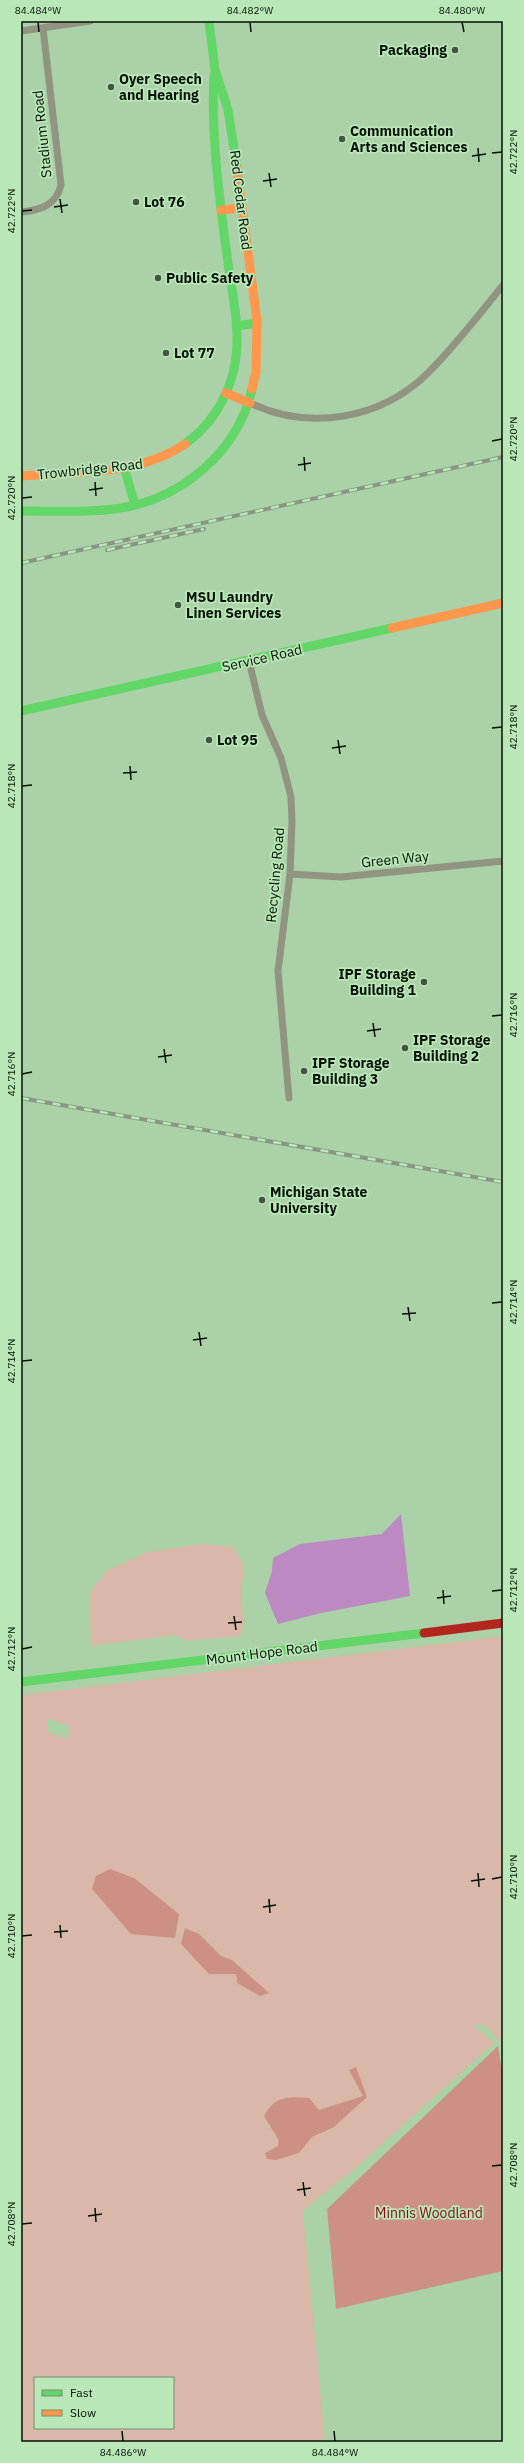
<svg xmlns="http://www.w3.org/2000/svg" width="524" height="2463" viewBox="0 0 524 2463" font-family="'IBM Plex Sans',sans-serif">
<rect width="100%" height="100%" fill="#b7d0b6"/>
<path fill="#aad1a8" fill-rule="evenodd" d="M21 21H503V2442H21ZM35 2378H173V2428H35Z"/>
<path fill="#d9b8a9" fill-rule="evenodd" d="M202 1544 233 1547 244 1565 241 1594 244 1625 240 1636 186 1641 175 1635 91 1646 89 1594 106 1571 147 1552Z
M503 1636V2046L485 2025 472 2024 494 2043 350 2173 303 2210 325 2442H21V1695ZM47 1718 69 1726 68 1739 48 1732ZM35 2378H173V2428H35Z"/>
<path fill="#cc9184" d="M110 1869 134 1878 179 1914 175 1938 131 1934 92 1889 96 1876Z
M185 1928 199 1934 221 1956 232 1960 269 1993 260 1996 237 1983V1977L235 1974H209L181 1944Z
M498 2046 503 2077V2271L336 2309 327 2209Z
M356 2067 367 2097 334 2127 312 2137 299 2153 276 2160 267 2159 265 2153 278 2146V2139L264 2116C274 2096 289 2096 309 2098L319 2110 363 2096 349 2070Z"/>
<path fill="#bd89c3" d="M401 1514 410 1596 321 1613 278 1624 265 1593 272 1571 273 1558 300 1544 382 1534Z"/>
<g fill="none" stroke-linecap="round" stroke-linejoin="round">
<path stroke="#909480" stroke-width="7" d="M21 31 90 21
M21 212C40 210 56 206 61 185L43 28
M250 403C309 431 380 420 428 373 455 346 479 315 503 285
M249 661 262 715 281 758 291 797 292 821 290 874 278 971 289 1098
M290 874 341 877 503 861"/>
<path stroke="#63d668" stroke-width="9" d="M209 21 215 70 228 110 237 168
M236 326 257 323
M185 444C209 427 226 401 233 373 243 335 232 294 227 256 219 195 211 136 214 75
M124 467 135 505
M21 511C54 511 88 513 121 508 183 498 238 451 252 389
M21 711 392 628
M21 1682 424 1633"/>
<path stroke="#ff974d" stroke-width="9" d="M237 168 257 321 256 372 252 389
M221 210 242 208
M226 393 250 403
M21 476C77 472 137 476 185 444
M392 628 503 603"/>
<path stroke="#b3261e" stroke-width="9" d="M424 1633 503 1623"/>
<defs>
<path id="rail" d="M107 550 204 529
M21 563 503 457
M21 1098 503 1182"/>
</defs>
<use href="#rail" stroke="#899683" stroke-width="4"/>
<use href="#rail" stroke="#bae7b8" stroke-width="2.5" stroke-dasharray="8" stroke-linecap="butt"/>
</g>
<path fill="none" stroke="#031103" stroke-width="1.5" d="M38 22 39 32M250 22 251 32M462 22 464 32M478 148 479 162M492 153 502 152M472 156 486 154M269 173 271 187M263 181 277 179M60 199 62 213M54 207 68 205M22 211 32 210M492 441 502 439M304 457 305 471M298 465 311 463M95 482 96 496M89 490 103 488M22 498 32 497M492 728 502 727M338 740 340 754M332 748 346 746M130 766 131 780M123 773 137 772M22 786 32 785M492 1016 502 1015M373 1023 375 1037M367 1031 381 1029M164 1049 166 1063M158 1057 172 1055M22 1074 32 1072M492 1303 502 1302M408 1307 410 1321M402 1314 416 1313M199 1332 201 1346M193 1340 207 1338M22 1361 32 1360M443 1590 444 1604M492 1591 502 1590M437 1598 451 1596M234 1616 236 1630M228 1623 242 1622M22 1649 32 1647M478 1873 479 1887M492 1879 502 1877M471 1881 485 1879M269 1899 270 1913M263 1907 276 1905M60 1925 61 1938M54 1932 68 1931M22 1936 32 1935M492 2166 502 2165M303 2182 305 2196M297 2190 311 2188M95 2208 96 2222M88 2216 102 2214M22 2224 32 2223M122 2431 123 2441M334 2431 335 2441"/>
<g fill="#425442" stroke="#bae7b8" stroke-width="1.5">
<circle cx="455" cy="50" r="4"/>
<circle cx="111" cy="87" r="4"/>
<circle cx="342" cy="139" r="4"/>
<circle cx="136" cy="202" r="4"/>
<circle cx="158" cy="278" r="4"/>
<circle cx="166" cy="353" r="4"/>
<circle cx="178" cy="605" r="4"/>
<circle cx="209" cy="740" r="4"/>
<circle cx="424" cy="982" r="4"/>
<circle cx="405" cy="1048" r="4"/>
<circle cx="304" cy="1071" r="4"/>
<circle cx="262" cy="1200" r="4"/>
</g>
<g text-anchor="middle" stroke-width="3.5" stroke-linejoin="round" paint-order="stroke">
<g font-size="14" font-weight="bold" fill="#031103" stroke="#bae7b8" text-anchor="start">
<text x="447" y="55" text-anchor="end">Packaging</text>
<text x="119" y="84">Oyer Speech<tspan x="119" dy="16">and Hearing</tspan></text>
<text x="350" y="136">Communication<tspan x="350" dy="16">Arts and Sciences</tspan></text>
<text x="144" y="207">Lot 76</text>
<text x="166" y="283">Public Safety</text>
<text x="174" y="358">Lot 77</text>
<text x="186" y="602">MSU Laundry<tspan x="186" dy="16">Linen Services</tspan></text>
<text x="217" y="745">Lot 95</text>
<text x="416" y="979" text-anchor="end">IPF Storage<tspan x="416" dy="16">Building 1</tspan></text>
<text x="413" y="1045">IPF Storage<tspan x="413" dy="16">Building 2</tspan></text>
<text x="312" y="1068">IPF Storage<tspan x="312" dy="16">Building 3</tspan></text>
<text x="270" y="1197">Michigan State<tspan x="270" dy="16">University</tspan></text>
</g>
<g font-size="14" fill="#031103" stroke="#bae7b8">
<text transform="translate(42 134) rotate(-96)" y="5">Stadium Road</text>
<text transform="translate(241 200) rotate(83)" y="5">Red Cedar Road</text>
<text transform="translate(90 469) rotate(-6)" y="5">Trowbridge Road</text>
<text transform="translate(262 658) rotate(-13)" y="5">Service Road</text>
<text transform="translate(395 859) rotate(-6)" y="5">Green Way</text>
<text transform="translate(275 875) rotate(-85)" y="5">Recycling Road</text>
<text transform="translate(262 1653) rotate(-7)" y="5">Mount Hope Road</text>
</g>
<g font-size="14" fill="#850919" stroke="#bae7b8">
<text x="429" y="2218">Minnis Woodland</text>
</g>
</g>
<rect width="524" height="2463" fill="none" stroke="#bae7b8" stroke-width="44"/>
<rect x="34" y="2377" width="140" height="52" fill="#bae7b8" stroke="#719170"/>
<rect x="42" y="2390" width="20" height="6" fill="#63d668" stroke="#719170"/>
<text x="70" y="2397" font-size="12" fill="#031103">Fast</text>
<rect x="42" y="2410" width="20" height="6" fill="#ff974d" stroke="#719170"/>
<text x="70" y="2417" font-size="12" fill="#031103">Slow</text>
<rect x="22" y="22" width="480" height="2419" fill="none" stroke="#031103" stroke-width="1.5"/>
<g font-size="10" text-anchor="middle" fill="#031103">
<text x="38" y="14">84.484°W</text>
<text x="250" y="14">84.482°W</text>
<text x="462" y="14">84.480°W</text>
<text transform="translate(513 152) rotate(-90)" y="4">42.722°N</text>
<text transform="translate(11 211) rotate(-90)" y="4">42.722°N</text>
<text transform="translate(513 439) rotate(-90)" y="4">42.720°N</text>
<text transform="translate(11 498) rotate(-90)" y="4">42.720°N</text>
<text transform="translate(513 727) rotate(-90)" y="4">42.718°N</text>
<text transform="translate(11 786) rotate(-90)" y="4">42.718°N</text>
<text transform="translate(513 1015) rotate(-90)" y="4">42.716°N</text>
<text transform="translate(11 1074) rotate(-90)" y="4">42.716°N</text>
<text transform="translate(513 1302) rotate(-90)" y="4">42.714°N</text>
<text transform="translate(11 1361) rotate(-90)" y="4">42.714°N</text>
<text transform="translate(513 1590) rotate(-90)" y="4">42.712°N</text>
<text transform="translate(11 1649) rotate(-90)" y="4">42.712°N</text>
<text transform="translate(513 1877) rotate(-90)" y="4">42.710°N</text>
<text transform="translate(11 1936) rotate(-90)" y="4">42.710°N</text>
<text transform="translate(513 2165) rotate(-90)" y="4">42.708°N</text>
<text transform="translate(11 2224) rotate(-90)" y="4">42.708°N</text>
<text x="123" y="2456">84.486°W</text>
<text x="335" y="2456">84.484°W</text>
</g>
</svg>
